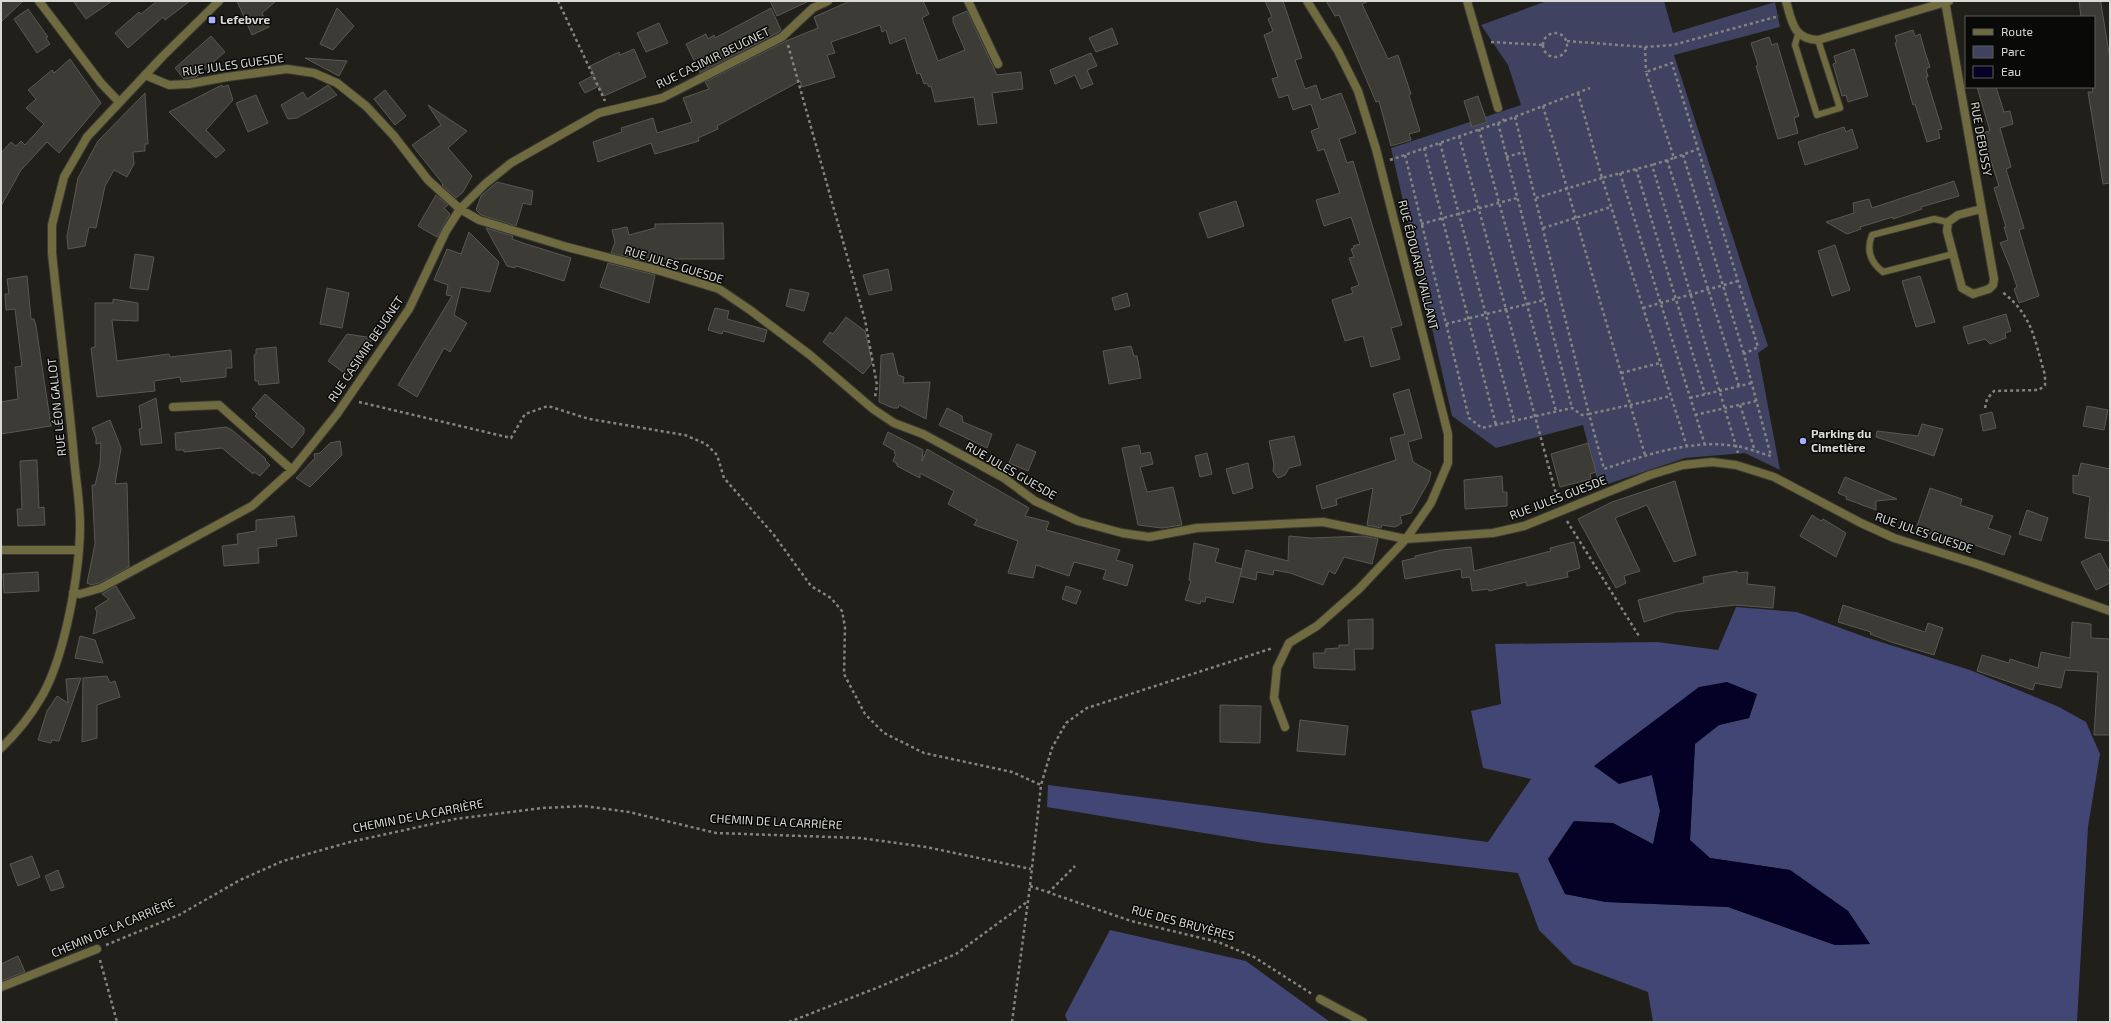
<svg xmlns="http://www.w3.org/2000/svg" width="2111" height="1023" viewBox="0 0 2111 1023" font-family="'Exo 2',sans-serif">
<rect width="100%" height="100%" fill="#201f1a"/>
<path fill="#3f4260" d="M1547 1H1664L1673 33 1775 2 1780 27 1674 55 1768 346 1758 353 1780 470 1745 453 1685 458 1599 487 1583 425 1496 448 1452 416 1391 148 1521 105 1508 65 1481 25Z"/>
<path fill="#414674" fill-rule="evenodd" d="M1736 607 1797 612 1865 637 1970 670 2059 707 2086 722 2100 754 2088 827 2077 1022H1653L1648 992 1573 964 1539 930 1518 873 1264 843 1047 807 1048 785 1488 842 1531 779 1483 768 1471 711 1501 704 1495 644 1657 642 1718 650ZM1757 694 1749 718 1719 725 1695 743 1690 840 1710 858 1790 870 1848 911 1870 944 1835 945 1728 907 1606 902 1565 894 1613 823 1653 845 1660 811 1652 775Z
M1110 930 1246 961 1330 1022H1068L1065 1015Z"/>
<path fill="#050025" d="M1727 682 1757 694 1749 718 1719 725 1695 744 1690 840 1710 858 1790 870 1848 911 1870 944 1835 945 1728 907 1606 902 1565 894 1548 859 1574 821 1613 823 1653 844 1660 811 1652 775 1619 784 1594 766 1699 687Z"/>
<path fill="#3c3b35" stroke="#595953" d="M1 1H23L1 22Z
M73 1H112L86 19Z
M157 1H190L165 20 163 17 128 48 115 33 139 12 141 14Z
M237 1H276L262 13 269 27 252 35Z
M770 1H809L777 16Z
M850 1H923L929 14 922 18 938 61 965 50 953 22V17L967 11 997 75 1021 72 1023 89 992 93 997 123 978 125 974 97 935 102 931 86 929 87 927 83 924 84 920 73 917 74 905 38 890 44 886 30 882 32 880 25 831 42 835 53 827 55 835 77 802 87 800 81 717 126 718 129 698 138 699 141 655 154 651 143 598 162 593 142 622 132 621 128 653 118 657 133 692 122 683 98 709 89 705 82 786 41 818 28 814 17Z
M1265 1H1283L1302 58 1295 60 1305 89 1316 85 1321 100 1341 93 1351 118 1356 133 1339 139 1347 163 1353 161 1402 325 1391 328 1400 359 1371 367 1363 336 1345 341 1332 300 1353 293 1351 288 1359 285 1349 258 1354 257 1351 249 1354 248 1353 246 1360 244 1351 217 1324 226 1316 200 1340 193 1324 149 1318 151 1311 131 1319 128 1311 104 1293 110 1288 95 1279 98 1272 79 1278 77 1264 35 1273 31 1268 19 1272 17Z
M1326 1H1369L1362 4 1388 59 1398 55 1411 94 1409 95 1420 131 1409 134 1411 140 1391 146 1379 101 1376 102 1339 15 1335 16Z
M2079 1H2101V4L2110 59V183L2103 184 2088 92H2093L2092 87H2094V17H2081Z
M337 8 354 26 333 50 320 44Z
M771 8 781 30 779 32 700 73 686 44 706 34 708 39 714 35 715 38Z
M28 9 48 37 46 38 50 44 37 53 14 19Z
M659 23 668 43 646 52 637 33Z
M1112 28 1118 44 1096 52 1089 38Z
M1913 30 1915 36 1920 34 1925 52 1930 67 1926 69 1928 77H1926L1942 129 1938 130 1940 138 1927 142 1915 104 1913 105 1895 43 1897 42 1895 36Z
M211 36 225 52 196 77 184 79 175 68Z
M1769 37 1772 45 1777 43 1799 116 1794 118 1798 133 1778 139 1756 66 1758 65 1751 43Z
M634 49 646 77 604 96 599 86 585 93 579 83 594 75 590 66 619 52 620 55Z
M1854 49 1868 96 1848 102 1846 95 1842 96 1833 64 1836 63 1834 56Z
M1091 53 1097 66 1087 70 1093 84 1081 89 1075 75 1055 84 1050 70Z
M305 58 347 61 339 76Z
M70 59 101 103 59 153 47 142 21 170 1 206V153L11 142 16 146 21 141 25 145 44 124 26 108 36 99 28 90 52 70 54 73Z
M222 85 223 87 228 85 233 100 206 130 225 150 216 158 169 112Z
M328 85 337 95 297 118 288 119 281 105 303 92 307 99Z
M1977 87H1996L2004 112 2010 111 2013 124 2000 128 2011 167 2006 169 2024 228 2019 230 2039 296 2019 303 2014 289 2017 287 2012 272 2000 243 2008 240 2004 227H2006L1994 188 1999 186 1982 133 1990 131Z
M385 90 406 116 395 125 374 99Z
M145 93 148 144H145V151L133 152 134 164 127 177 114 170 105 186 96 228 89 227 85 246 68 249 67 236 78 178 98 141Z
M256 95 268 123 248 132 236 103Z
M1478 96 1487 122 1472 127 1464 101Z
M428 105 467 131 448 148 472 176 463 192 456 198 442 185 443 184 412 145 441 125Z
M1844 127 1846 132 1852 129 1858 148 1805 165 1798 142Z
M1954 181 1959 196 1921 207 1922 209 1893 219V217L1860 227 1861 229 1847 234 1826 222 1854 213 1853 203 1869 199 1872 208Z
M497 182 533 191 531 205 523 203 516 226 481 215 476 210 481 196Z
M436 195 448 205 444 208 450 214 437 237 418 226Z
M1236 201 1244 226 1208 238 1199 213Z
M723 223 724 259H658L657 264 611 253 615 242 612 230 627 227 629 235 655 228V224Z
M486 228 513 236 512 239 523 243 571 258 564 281 516 266 515 268 507 266Z
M469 232 499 262 490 292 461 287 454 315 467 323 450 352 444 348 417 397 398 385 452 296 446 295 448 285 434 280 447 249 461 254Z
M1835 245 1850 290 1832 296 1818 251Z
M135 254 154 257 148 290 130 288Z
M608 263 655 275 649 303 600 287Z
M888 269 892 290 869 295 863 275Z
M27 276 31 319H34L36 326 51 426 1 434V402L18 399 15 367 22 366 15 309 6 310 5 294H9L7 279Z
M1920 276 1935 322 1916 327 1902 281Z
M327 288 349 293 342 328 320 324Z
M790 289 809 293 804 311 786 306Z
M1127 293 1130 306 1115 310 1112 298Z
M113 299 138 303V321L112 320 117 361 169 354 170 357 231 350 232 368H226V377L181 382 180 377 154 381 155 391 97 397 91 348 95 347V303H113Z
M715 308 729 311 727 319 767 330 764 342 723 331 722 334 708 330Z
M2006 314 2011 331 2005 333 2006 338 1990 344 1985 339 1968 344 1963 327Z
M846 317 865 331 872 363 863 374 823 342 830 332 833 334Z
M347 334 373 338 347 375 328 361Z
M1131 346 1134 356H1137L1141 378 1109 384 1103 351Z
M276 347 279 383 259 385 258 381H255L254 355 256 354V349Z
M893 353 898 375 904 377 903 383 930 382 926 419 899 405 898 408H893L879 402 881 355Z
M1409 389 1422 438 1408 442 1413 462 1431 472 1429 481 1411 513 1400 516 1402 523 1395 527 1382 525 1381 528 1367 525 1373 488 1336 499 1337 505 1322 509 1316 486 1396 460 1390 438 1405 434 1393 394Z
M265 394 304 428V433L292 448 255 416 257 414 252 409Z
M156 398 162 443 141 445 139 429 142 428 139 406Z
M2087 406 2108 410 2104 430 2083 426Z
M947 408 962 416 963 422 992 434 987 448 939 425Z
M1992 412 1996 428 1983 431 1980 415Z
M110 420 121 448 115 484 127 483 129 567 99 583 91 585 87 583 95 544 92 485H95L100 464 101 443 96 444V438L92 428Z
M1922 424 1943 429 1934 456 1876 437 1877 431 1918 436Z
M226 427 232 430 266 459 265 460 270 465 260 476 254 472 253 474 222 448 184 452V450H176L175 433Z
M888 432 923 450 922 461 927 449 1029 508 1025 516 1049 522 1046 530 1120 550 1116 560 1133 565 1127 586 1103 579 1106 570 1074 562 1069 576 1036 565 1033 578 1008 573 1018 541 974 525 977 520 948 504 954 491 920 473V478L897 466V464L893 461 896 454 894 453 895 451 883 444Z
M1294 436 1301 465 1289 468 1285 475 1278 478 1273 471 1274 465 1269 441Z
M340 441 342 455 310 487 296 478 315 458 314 454 320 453 330 443Z
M1588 443 1596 472 1590 474 1591 479 1560 487 1551 454Z
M1017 444 1036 452 1028 471 1009 463Z
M1139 445 1141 454 1150 452 1153 464 1140 467 1147 492 1173 487 1182 525 1162 528 1138 525 1122 448Z
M1207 453 1212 474 1200 477 1195 456Z
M37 460 39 508 44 507 45 525 18 526 17 509H22L20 461Z
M1248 463 1253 488 1233 494 1226 469Z
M2081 463 2110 469 2109 541 2085 538 2090 497 2073 493V475L2078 476Z
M1502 476 1503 492H1507V506L1465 509 1464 480Z
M1845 477 1897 499 1876 501V510L1846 499 1847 497 1838 493Z
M1675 481 1696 555 1674 562 1647 505 1615 518 1640 571 1624 576 1626 583 1616 588 1578 519 1612 502Z
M1930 488 1962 499 1960 505 1993 516 1988 528 2011 536 2004 555 1963 541 1961 548 1938 540 1939 537 1916 529Z
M2027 510 2048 518 2041 541 2019 534Z
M1812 515 1821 521 1823 519 1846 533 1836 557 1800 536Z
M294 516 297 536 276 539 277 546 258 548 259 563 224 566 222 546 238 544 237 534 256 531V520Z
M1289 536 1311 538 1364 536 1378 539 1372 564 1344 557 1335 574 1329 571 1323 585 1290 573 1274 570 1273 575 1257 572 1256 580 1240 576 1246 550 1288 561Z
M1574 542 1580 568 1567 572 1568 577 1527 586 1526 582 1489 591 1488 589 1472 591 1470 577 1462 578 1461 569 1405 579 1402 561 1415 558V556L1442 550 1471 547 1474 571 1551 551 1550 548Z
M1194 543 1219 549 1215 562 1242 569 1233 603 1206 597 1205 602 1201 601 1200 604 1185 600 1191 581 1189 580Z
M2100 553 2110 573V583L2096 590 2081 562Z
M1737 571V573L1748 572 1747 584 1775 587 1773 608 1735 605 1676 612 1644 622 1638 600 1704 583 1703 577Z
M38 572 39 591 4 593 3 574Z
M116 586 135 618 93 634 97 612 95 608 109 599 102 594Z
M1066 586 1081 591 1076 604 1062 599Z
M1843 605 1925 632 1928 623 1943 628 1934 655 1891 642 1870 634 1871 632 1838 622Z
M1373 619V649H1354L1355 670 1314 668 1313 653H1325V649L1339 648V645H1349L1348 620Z
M2072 622 2091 624V638L2110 639V735H2094L2098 672 2065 670 2061 688 2035 683 2033 690 1977 671 1982 655 2009 663 2010 659 2038 668 2041 652 2070 658Z
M80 636 95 640 103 663 75 658Z
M107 676 110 683 115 681 120 697 97 705V738L82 742 83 678Z
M81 678 59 741 52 740 51 743 38 740 47 711 57 696 68 703 66 679Z
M1220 705 1261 706 1260 743 1220 742Z
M1300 720 1348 726 1345 755 1297 751Z
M32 856 40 877 18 886 10 864Z
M58 870 64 887 51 891 45 876Z
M18 956 25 972 1 981V964Z"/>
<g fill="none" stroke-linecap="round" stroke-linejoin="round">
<defs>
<path id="service" d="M1798 34 1795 45 1817 115 1840 108 1818 40
M1948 222 1934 219 1872 235C1866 250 1870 262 1883 272L1953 254"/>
<path id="minor" d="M39 1 101 83 119 102
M968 1 998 64
M1467 1 1498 108
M1786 1C1792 22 1793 39 1818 40L1949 1
M1945 1 1994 279 1993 285 1989 289 1973 294 1962 288 1947 231 1948 222 1958 215 1981 209
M145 75 169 85 189 84 227 77 287 69 314 73 337 83 366 106 394 136 428 180 460 209 479 220 567 247 657 270 719 289 750 310 810 355 873 409 894 423 923 434 1004 478 1035 501 1078 521 1122 533 1149 537 1197 528 1323 522 1406 539 1493 533 1524 526 1650 475 1683 465 1712 462 1736 465 1774 477 1861 523 1894 538 1980 565 2110 611
M173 407 219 405 292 470
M1 550H79
M73 593 80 594 101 588 252 506 292 470 337 414 409 309 446 231 460 209 485 184 511 163 599 113 662 98 782 37 813 8 828 1
M1285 727 1274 698 1277 668 1289 643 1317 626 1359 589 1406 539 1431 503 1448 463V434L1376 149 1358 91 1338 51 1307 1
M1 987 97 949
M1320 999 1363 1022"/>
<path id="tertiary" d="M1 748C18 732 31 715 42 696 65 656 80 571 80 525 80 503 76 480 74 458 68 390 59 322 52 253V225L64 177 87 137 163 56 219 1"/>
</defs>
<use href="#service" stroke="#3a3934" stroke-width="8"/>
<use href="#minor" stroke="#3a3934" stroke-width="10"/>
<use href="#tertiary" stroke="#3a3934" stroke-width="10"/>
<path stroke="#848480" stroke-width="2.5" stroke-dasharray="3 3" stroke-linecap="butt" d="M558 1 605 101
M1543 45a12 12 0 1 1 24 0a12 12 0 1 1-24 0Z
M1567 41 1645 47 1673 45 1779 16
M1491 42 1543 45
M788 45 865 320 877 385 875 397
M1645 47 1646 72
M1578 93 1602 178 1652 165 1738 453
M1543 106 1645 455
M1515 117 1589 414 1671 396
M1504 121 1590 88
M1498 123 1572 408
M1479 129 1556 411
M1459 136 1558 501
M1440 143 1514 420
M1424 148 1496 425
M1405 155 1469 418 1482 428 1572 408 1582 415 1589 414 1604 469C1646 455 1691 439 1736 446 1748 448 1760 453 1771 456L1744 354 1758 347 1672 63 1646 72 1674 158 1652 165
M1683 155 1744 354
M1506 157 1524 152
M1674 158 1698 149
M1390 160 1504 121 1502 117
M1667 160 1739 386
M1636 169 1705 394
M1620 173 1705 445
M1536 198 1602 178 1687 447
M1421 224 1517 198
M1543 228 1611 207
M1643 308 1738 281
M1446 324 1544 300
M1621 373 1660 363
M1690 398 1752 383
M359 402 511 438 525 414 548 406 589 419 685 435 706 444 717 455 724 478 774 535 811 586 831 598 842 611 845 627 844 674 865 714 884 733 924 753 1012 772 1041 785
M1740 405 1755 451
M1985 408 1987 399 1994 391 2039 390 2045 385V375C2034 339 2033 315 2001 291
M1695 415 1756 401
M1567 521 1639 636
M1030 886 1131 921 1218 942 1254 957 1312 994
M1048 893 1075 866
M106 945 179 915 240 880 283 861 350 842 455 819 542 808 584 806 629 812 716 833 860 838 926 847 1031 869
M100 960 117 1022
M789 1022 879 987 956 954 1027 902
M1012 1022 1030 886 1041 785 1052 748 1066 723 1087 708 1273 648"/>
<use href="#service" stroke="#6f6a3f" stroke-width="6"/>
<use href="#minor" stroke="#6f6a3f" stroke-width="8"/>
<use href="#tertiary" stroke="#6f6a3f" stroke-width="8"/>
</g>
<g fill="#a7b0fc" stroke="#090907" stroke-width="1.5">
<rect x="208" y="16" width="8" height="8" rx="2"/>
<circle cx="1803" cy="441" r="4"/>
</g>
<g text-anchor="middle" stroke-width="3" stroke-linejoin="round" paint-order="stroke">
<g font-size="12" font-weight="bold" fill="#d9d9d6" stroke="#090907" text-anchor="start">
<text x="220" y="24">Lefebvre</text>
<text x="1811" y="438">Parking du<tspan x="1811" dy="14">Cimetière</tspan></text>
</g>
<g font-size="12" fill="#d9d9d6" stroke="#090907">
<text transform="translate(713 58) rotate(-26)" y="4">RUE CASIMIR BEUGNET</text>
<text transform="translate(233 65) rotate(-8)" y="4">RUE JULES GUESDE</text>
<text transform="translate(1981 139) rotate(80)" y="4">RUE DEBUSSY</text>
<text transform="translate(674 265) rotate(17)" y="4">RUE JULES GUESDE</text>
<text transform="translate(1418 265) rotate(76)" y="4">RUE ÉDOUARD VAILLANT</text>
<text transform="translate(366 349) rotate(-56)" y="4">RUE CASIMIR BEUGNET</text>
<text transform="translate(57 407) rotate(-96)" y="4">RUE LÉON GALLOT</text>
<text transform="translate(1011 471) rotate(30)" y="4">RUE JULES GUESDE</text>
<text transform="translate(1558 498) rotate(-21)" y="4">RUE JULES GUESDE</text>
<text transform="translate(1924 533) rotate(19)" y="4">RUE JULES GUESDE</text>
<text transform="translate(418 816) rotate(-11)" y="4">CHEMIN DE LA CARRIÈRE</text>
<text transform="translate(776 822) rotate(3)" y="4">CHEMIN DE LA CARRIÈRE</text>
<text transform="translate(1183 923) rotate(15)" y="4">RUE DES BRUYÈRES</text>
<text transform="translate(113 928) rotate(-23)" y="4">CHEMIN DE LA CARRIÈRE</text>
</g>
</g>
<rect width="2111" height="1023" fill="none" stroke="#d9d9d6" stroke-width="4"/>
<rect x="1965" y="16" width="130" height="72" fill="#090907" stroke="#5c5c5a"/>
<rect x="1973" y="29" width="20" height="6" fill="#6f6a3f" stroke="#5c5c5a"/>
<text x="2001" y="36" font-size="12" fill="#d9d9d6">Route</text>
<rect x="1973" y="46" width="20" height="12" fill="#3f4260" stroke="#5c5c5a"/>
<text x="2001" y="56" font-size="12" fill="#d9d9d6">Parc</text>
<rect x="1973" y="66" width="20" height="12" fill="#050025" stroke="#5c5c5a"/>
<text x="2001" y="76" font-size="12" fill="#d9d9d6">Eau</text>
</svg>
